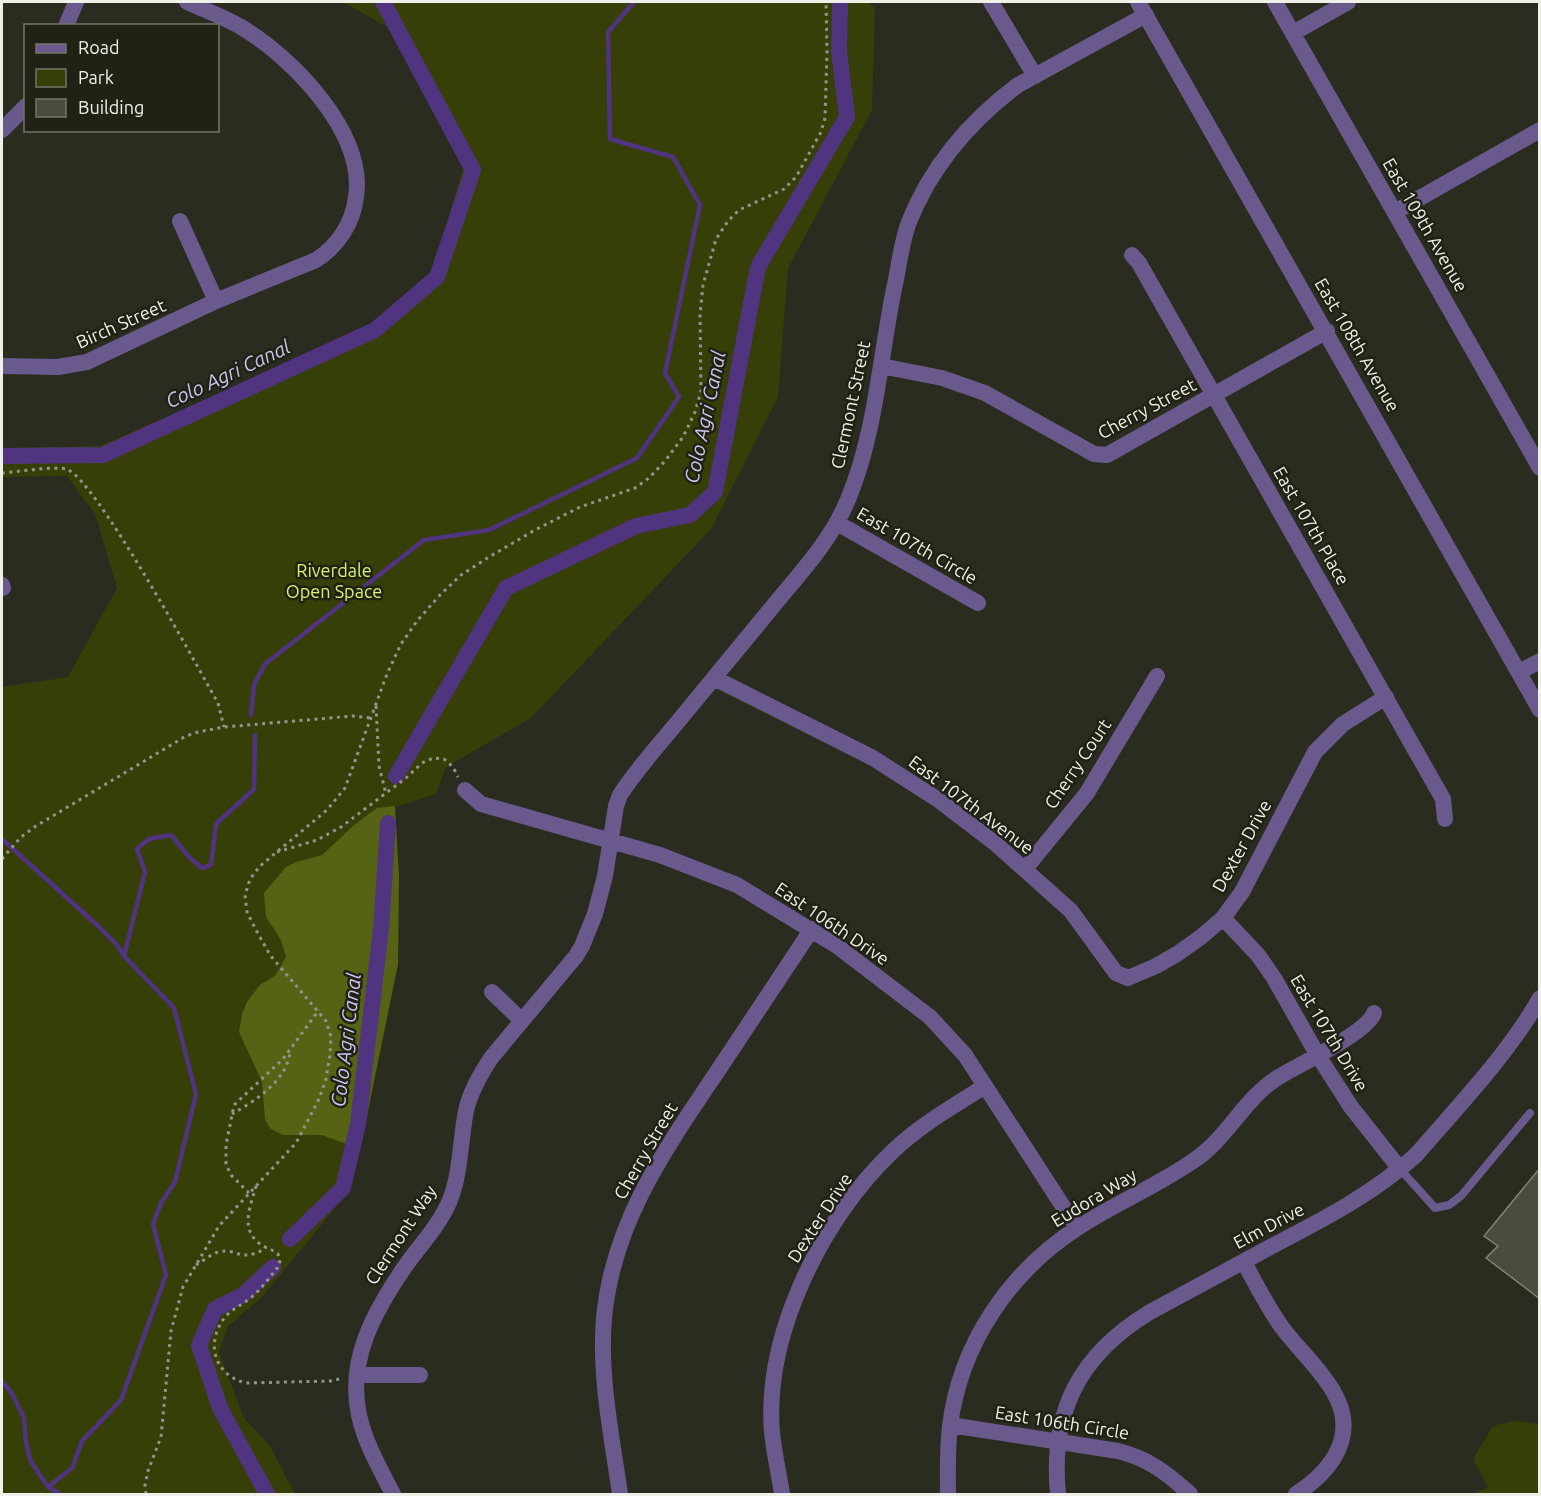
<svg xmlns="http://www.w3.org/2000/svg" width="1541" height="1496" viewBox="0 0 1541 1496" font-family="Ubuntu,sans-serif">
<rect width="100%" height="100%" fill="#292c1f"/>
<path fill="#363f08" d="M343 2H868L875 8 872 110 788 268 778 397 711 529 531 718 446 767 436 794 395 807 399 877 398 964 363 1138 349 1191 263 1296 228 1326 219 1352 244 1418 270 1446 295 1494H2V687L68 677 117 588 95 514 67 476 2 477V448L100 446 374 327 433 272 464 165 389 28Z
M1513 1421 1539 1424V1494H1474L1488 1487 1473 1459 1493 1426Z"/>
<path fill="#566214" d="M395 806 399 877 398 964 360 1149 322 1135H283L271 1129 265 1120 262 1082 239 1032 242 1014 247 1002 260 985 275 976 286 957 281 940 266 917 264 893 286 867 296 862 322 855 354 825 377 808Z"/>
<g fill="none" stroke-linecap="round" stroke-linejoin="round">
<path stroke="#513480" stroke-width="4.5" d="M251 715 254 685 265 664 424 540 489 530 637 458 679 397 665 373 700 205 673 157 610 139 608 32 634 2
M2 839 98 926 116 944 124 956
M2 1381 11 1392 24 1418 26 1442 30 1460 48 1487
M60 1494 48 1487 72 1468 82 1441 121 1400 166 1275 153 1224 161 1203 175 1182 196 1094 174 1008 124 956 145 872 137 849 149 839 171 835 190 858 202 868 211 865 216 824 254 789 255 735"/>
<path stroke="#513480" stroke-width="16" d="M2 456 103 455 375 330 437 277 473 170 383 2
M396 776 506 588 636 526 690 515 715 492 758 267 847 117 839 51 840 2
M290 1239 343 1188 358 1124 381 929 388 823
M267 1494 220 1408 199 1345 215 1309 243 1295 273 1267"/>
</g>
<path fill="#494d3e" stroke="#808474" stroke-width="1.5" d="M1540 1168V1299L1486 1258 1498 1246 1484 1236Z"/>
<g fill="none" stroke-linecap="round" stroke-linejoin="round">
<path stroke="#93958a" stroke-width="3" stroke-dasharray="3 4.5" stroke-linecap="butt" d="M2 473C15 472 56 466 66 469 94 476 198 668 218 703L224 727
M376 706 379 766 386 794
M277 852 317 840 341 827 406 778 422 763 433 758 444 759 453 767 458 777
M2 859 21 837 36 826 186 736 198 732 224 727 353 716 370 718
M232 1114C255 1101 288 1080 290 1051
M256 1186C250 1209 238 1232 265 1247 270 1250 274 1250 278 1254L280 1260 279 1266C271 1275 264 1286 255 1294 246 1303 233 1308 225 1317 205 1343 214 1375 246 1383L331 1381 343 1378
M249 1193 231 1175 226 1164V1145L234 1105 283 1059 319 1010
M196 1265C203 1261 210 1255 218 1252 238 1247 239 1264 266 1248
M146 1494 145 1485 148 1471 161 1437 171 1331 183 1287 219 1226 296 1143 319 1099 326 1079 330 1055 331 1037 326 1021 270 955 256 930 247 912 245 895 250 879 260 866 327 810 345 788 387 674 401 644 417 621 440 595 461 575 489 557 535 530 580 507 635 488 649 478 665 461 683 437 695 412 701 391 700 315 703 285 716 239 728 221 739 210 784 189 796 177 821 132 825 118 827 51 826 2"/>
<path stroke="#6a598d" stroke-width="8" d="M1400 1169 1435 1208 1449 1205 1461 1196 1530 1113"/>
<path stroke="#6a598d" stroke-width="16" d="M991 2 1035 76
M1275 2 1540 468
M66 26 76 2
M1293 33 1348 2
M2 130 26 106
M1395 212 1540 130
M180 221 216 301
M1132 255 1139 263 1443 799 1445 819
M2 366 58 367 87 362 216 301 316 260C338 246 353 223 356 197 366 133 292 57 241 27 224 17 205 10 187 2
M881 366 942 378 985 393 1094 454 1107 455 1327 331
M837 523 978 603
M2 585 3 588
M1519 672 1540 661
M714 678 873 758 937 799 996 844 1071 911 1116 973 1128 978 1156 966 1177 954 1201 937 1223 918 1242 892 1315 752 1343 724 1386 697
M465 790 481 804 660 855 737 885 837 946 930 1017 965 1055 1077 1228
M1025 869 1087 793 1157 676
M1223 918 1258 955 1274 978 1317 1054 1351 1107 1400 1169
M492 992 522 1021
M1244 1262C1255 1283 1267 1306 1281 1326 1297 1348 1319 1367 1333 1391 1359 1434 1333 1470 1296 1494
M357 1375H420
M950 1425 1118 1451C1148 1458 1168 1474 1190 1494
M393 1494C380 1469 365 1443 359 1415 347 1360 374 1312 404 1268 419 1246 440 1225 450 1200 461 1172 460 1141 466 1111 470 1092 480 1075 491 1058L576 956 582 946 595 914 605 876 616 806 620 795C636 770 657 747 676 724 709 684 742 644 774 605 802 571 833 538 849 497 876 431 880 357 894 289 899 267 901 243 909 222 931 167 970 121 1018 85L1146 15
M620 1494C612 1437 599 1377 604 1318 613 1221 666 1148 719 1069 750 1023 781 976 812 929
M782 1494C779 1474 774 1453 772 1432 764 1334 823 1217 893 1151 920 1125 954 1106 985 1086
M948 1494C948 1472 947 1449 950 1426 960 1344 1010 1271 1079 1227 1116 1203 1157 1186 1193 1161 1227 1139 1243 1100 1277 1078 1299 1064 1366 1034 1374 1013"/>
<path stroke="#6a598d" stroke-width="16" d="M1138 2 1540 710
M1058 1494C1050 1412 1079 1355 1150 1312 1192 1289 1234 1267 1276 1244 1326 1218 1374 1193 1416 1155 1459 1105 1507 1056 1540 998"/>
</g>
<g text-anchor="middle" stroke-width="5" stroke-linejoin="round" paint-order="stroke">
<g font-size="18" fill="#eff1e8" stroke="#202215">
<text transform="translate(1425 225) rotate(60)" y="6">East 109th Avenue</text>
<text transform="translate(121 324) rotate(-24)" y="6">Birch Street</text>
<text transform="translate(1357 345) rotate(60)" y="6">East 108th Avenue</text>
<text transform="translate(851 405) rotate(-78)" y="6">Clermont Street</text>
<text transform="translate(1147 409) rotate(-28)" y="6">Cherry Street</text>
<text transform="translate(1311 526) rotate(60)" y="6">East 107th Place</text>
<text transform="translate(917 546) rotate(30)" y="6">East 107th Circle</text>
<text transform="translate(1078 764) rotate(-56)" y="6">Cherry Court</text>
<text transform="translate(971 805) rotate(37)" y="6">East 107th Avenue</text>
<text transform="translate(1242 846) rotate(-61)" y="6">Dexter Drive</text>
<text transform="translate(832 924) rotate(34)" y="6">East 106th Drive</text>
<text transform="translate(1329 1033) rotate(59)" y="6">East 107th Drive</text>
<text transform="translate(646 1151) rotate(-60)" y="6">Cherry Street</text>
<text transform="translate(1094 1198) rotate(-31)" y="6">Eudora Way</text>
<text transform="translate(820 1218) rotate(-57)" y="6">Dexter Drive</text>
<text transform="translate(1269 1226) rotate(-28)" y="6">Elm Drive</text>
<text transform="translate(401 1235) rotate(-57)" y="6">Clermont Way</text>
<text transform="translate(1062 1423) rotate(9)" y="6">East 106th Circle</text>
</g>
<g font-size="18" fill="#daf273" stroke="#202215">
<text x="334" y="577">Riverdale<tspan x="334" dy="21">Open Space</tspan></text>
</g>
<g font-size="20" font-style="italic" fill="#d1c4f0" stroke="#202215">
<text transform="translate(228 374) rotate(-25)" y="7">Colo Agri Canal</text>
<text transform="translate(705 417) rotate(-78)" y="7">Colo Agri Canal</text>
<text transform="translate(346 1040) rotate(-83)" y="7">Colo Agri Canal</text>
</g>
</g>
<rect width="1541" height="1496" fill="none" stroke="#eff1e8" stroke-width="6"/>
<rect x="24" y="24" width="195" height="108" fill="#202215" stroke="#737569" stroke-width="1.5"/>
<rect x="36" y="44" width="30" height="9" fill="#6a598d" stroke="#737569" stroke-width="1.5"/>
<text x="78" y="54" font-size="18" fill="#eff1e8">Road</text>
<rect x="36" y="69" width="30" height="18" fill="#363f08" stroke="#737569" stroke-width="1.5"/>
<text x="78" y="84" font-size="18" fill="#eff1e8">Park</text>
<rect x="36" y="99" width="30" height="18" fill="#494d3e" stroke="#737569" stroke-width="1.5"/>
<text x="78" y="114" font-size="18" fill="#eff1e8">Building</text>
</svg>
